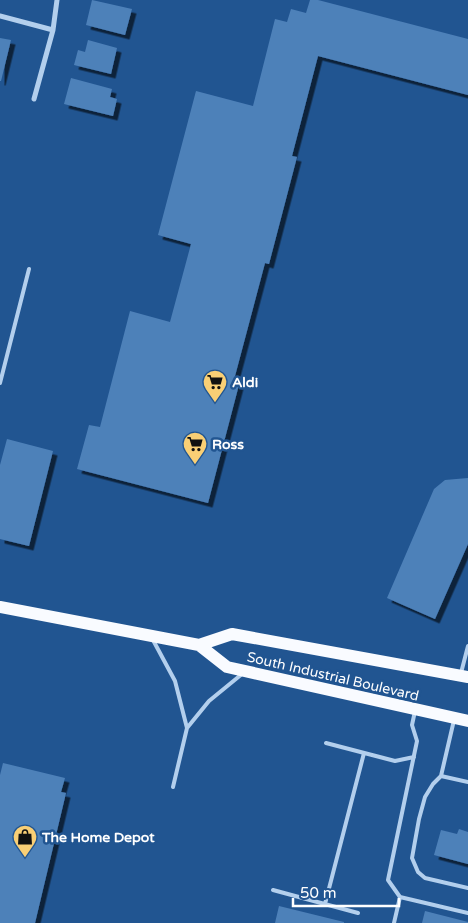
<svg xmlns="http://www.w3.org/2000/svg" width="468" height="923" viewBox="0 0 468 923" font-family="'Varela Round',sans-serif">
<defs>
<filter id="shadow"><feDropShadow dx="4.5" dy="4.5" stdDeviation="0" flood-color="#0009"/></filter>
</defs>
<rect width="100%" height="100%" fill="#215591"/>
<path fill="#4e81b9" filter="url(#shadow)" d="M92 0 132 9 125 35 86 25Z
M310 0H318L468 39V95L318 56 292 156 297 157 269 264 265 263 235 376 241 377 208 503 77 469 89 425 100 427 130 311 170 322 191 244 158 235 196 91 253 106 275 19 287 22 291 9 306 13Z
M0 38 11 40 1 81H0Z
M88 40 117 48 111 74 74 65 78 50 85 52Z
M71 78 112 89 110 97 117 99 113 116 64 104Z
M7 439 53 451 29 546 0 539V465Z
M468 478V544L435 619 387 598 434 489 445 480Z
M3 763 65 778 61 792 66 793 35 923H0V775Z
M459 829 468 832V864L434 855 441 830 457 834Z
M279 906 344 922V923H275Z
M425 911 468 922V923H422Z"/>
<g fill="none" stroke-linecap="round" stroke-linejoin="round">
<path stroke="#b3cfed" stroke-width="4" d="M0 383 29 269
M153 640 175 681 187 728
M461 673 468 646
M454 720 441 776 468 782
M326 743 395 761 414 757
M441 776 433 784 425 797 419 819 412 858 418 872 425 878 468 888
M173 787 187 728 209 701 242 674
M273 890 358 913
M400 897 468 913
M325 904 364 753
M394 923 400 897 388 880 417 741 412 725 415 711"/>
<path stroke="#b3cfed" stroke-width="5" d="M0 16 53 30
M34 99 53 30 57 0"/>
<path stroke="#f9fbff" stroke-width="12" d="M0 607 199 645 232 634 468 677
M199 645 227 667 468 721"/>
</g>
<defs>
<symbol id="supermarket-pin" viewBox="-11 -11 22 30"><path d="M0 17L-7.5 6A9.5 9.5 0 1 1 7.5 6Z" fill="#f9cf75" stroke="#215591"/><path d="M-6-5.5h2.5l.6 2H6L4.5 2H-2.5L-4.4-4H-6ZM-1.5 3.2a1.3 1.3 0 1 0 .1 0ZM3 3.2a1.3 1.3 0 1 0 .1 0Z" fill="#111"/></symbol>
<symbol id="shop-pin" viewBox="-11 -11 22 30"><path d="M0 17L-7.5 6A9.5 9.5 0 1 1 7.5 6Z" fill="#f9cf75" stroke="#215591"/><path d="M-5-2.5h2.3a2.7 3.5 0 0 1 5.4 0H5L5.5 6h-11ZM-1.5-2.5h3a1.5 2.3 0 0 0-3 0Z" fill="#111"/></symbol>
</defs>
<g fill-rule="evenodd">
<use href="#supermarket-pin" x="201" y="368" width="28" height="38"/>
<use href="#supermarket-pin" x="181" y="430" width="28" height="38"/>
<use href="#shop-pin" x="11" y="823" width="28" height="38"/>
</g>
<g text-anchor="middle" stroke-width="5" stroke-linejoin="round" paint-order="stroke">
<g font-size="14" font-weight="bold" fill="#fff" stroke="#215591" text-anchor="start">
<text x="232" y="387">Aldi</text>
<text x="212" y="449">Ross</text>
<text x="42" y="842">The Home Depot</text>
</g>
<g font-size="14" fill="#fff" stroke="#215591">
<text transform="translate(333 676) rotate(13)" y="5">South Industrial Boulevard</text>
</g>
</g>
<path d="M293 898v8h106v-8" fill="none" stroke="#ffffff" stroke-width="2.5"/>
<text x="300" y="898" font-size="15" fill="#ffffff" stroke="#215591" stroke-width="4" paint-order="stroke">50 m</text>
</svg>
